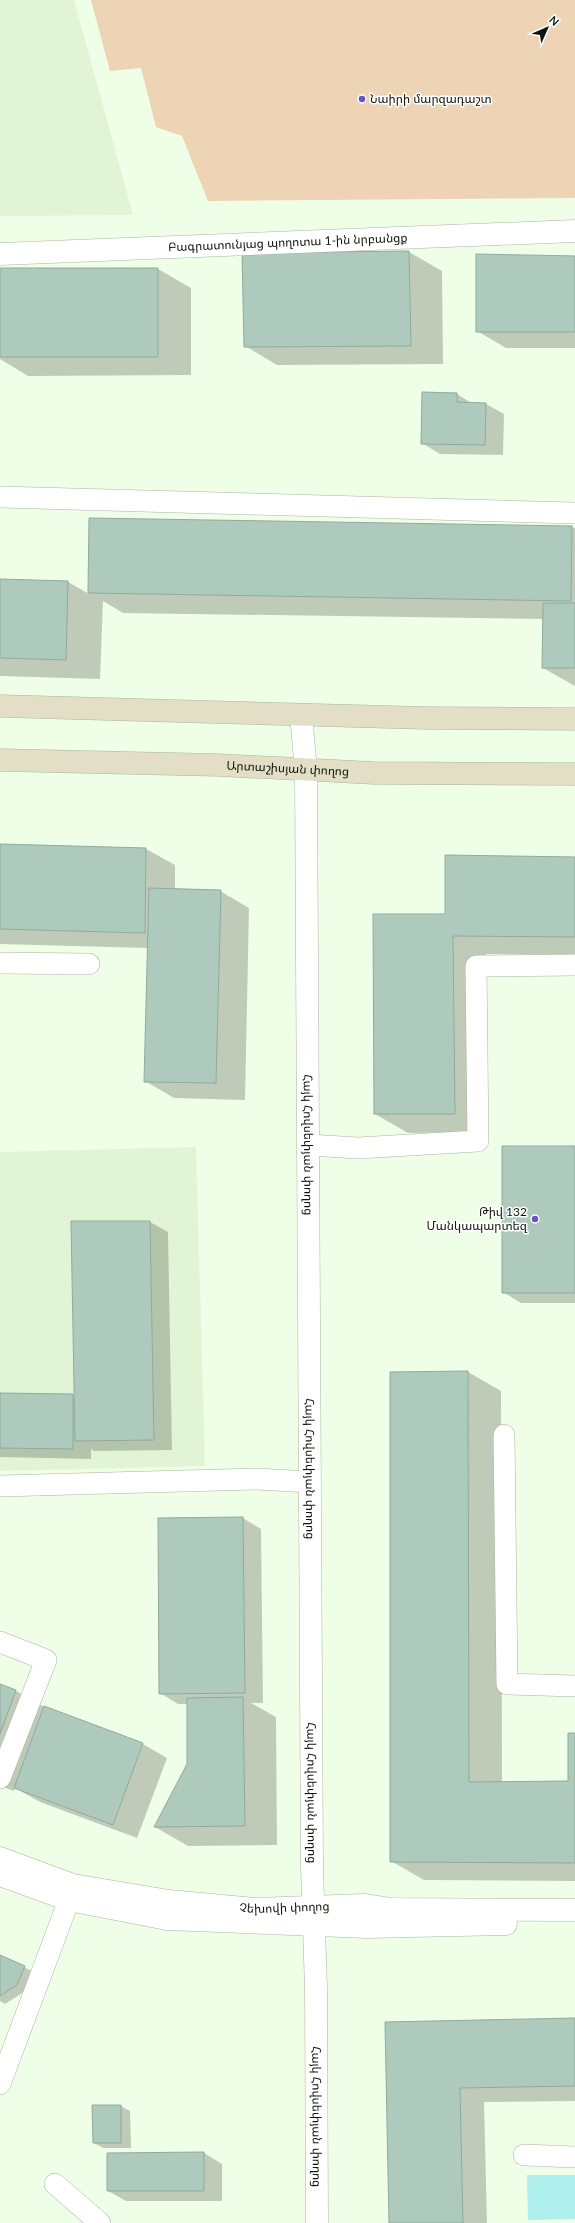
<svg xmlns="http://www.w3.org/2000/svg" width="575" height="2223" viewBox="0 0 575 2223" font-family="Lato,'Noto Sans Armenian',sans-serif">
<rect width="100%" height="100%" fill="#effee6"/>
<path fill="#e1f5d6" d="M0 0H74L133 215 0 216Z
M196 1147 205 1466 0 1471V1152Z"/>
<path fill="#edd4b4" d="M91 0H575V198L208 201 182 136 156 127 141 68 110 71Z"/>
<path fill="#afefed" d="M527 2175H575V2219L528 2220Z"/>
<path fill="#0003" d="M409 252 442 271 443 364 277 365 245 346Z
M575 257V348H506L477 331Z
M0 269H158L191 288V375L28 376 0 359Z
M457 394 473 404H486L504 414 503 455 440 454 422 443Z
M90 519 572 527 575 528V686L543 668V619L123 613 103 601 100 679 0 676V580L68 582 89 594Z
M0 845 146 849 175 865V890L220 891 249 908 245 1100 174 1098 145 1081 148 948 0 944Z
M575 858V955L486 954 487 1132 408 1133 375 1114 446 915Z
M575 1147V1303H521L503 1292Z
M72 1222H150L168 1232 172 1450 94 1451 91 1449V1459L0 1457V1394L75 1396Z
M468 1372 501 1391 502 1782H569L575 1734V1881L424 1880 391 1861Z
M243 1518 261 1529 263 1703H251L276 1717 277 1845 188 1846 155 1827 188 1764V1704H178L160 1693Z
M0 1685 16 1691 44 1707 143 1744 167 1758 137 1838 40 1802 15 1788 14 1791 0 1786Z
M0 1956 34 1972 27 1990 5 2004 0 2001Z
M575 2019V2101L484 2102 487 2223H390L386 2023Z
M121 2106 130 2111 131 2148H103L94 2143Z
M204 2153 222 2164V2201H126L108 2191Z"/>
<path fill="#aecabc" stroke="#8fab9d" d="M409 251 411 346 244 347 242 253Z
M476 254 575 256V332H476Z
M0 268H158V357H0Z
M422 392 457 393V402L486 403 485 445 421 444Z
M89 518 572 526 571 601 88 593Z
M0 579 68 581 66 660 0 658Z
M543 603H575V668H542Z
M0 844 146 848 145 933 0 929Z
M445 855 575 857V937L453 936 455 1114H374L373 914H445Z
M149 888 221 890 216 1083 144 1082Z
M502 1146H575V1293H502Z
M71 1221H150L154 1440 75 1441Z
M468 1371 469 1782 568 1781V1733H575V1863L390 1862V1372Z
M0 1393 73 1394V1449L0 1448Z
M243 1517 245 1693 159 1694 158 1518Z
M0 1684 16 1690 0 1734Z
M243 1697 245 1826 154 1827 187 1764V1698Z
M44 1706 143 1743 113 1825 14 1788Z
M0 1955 25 1966 17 1985 0 1996Z
M575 2018V2086L460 2088 463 2223H389L385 2022Z
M92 2105H121V2143H93Z
M204 2152V2191H107V2153Z"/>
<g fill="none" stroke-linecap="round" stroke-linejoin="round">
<defs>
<path id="service" d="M0 497 575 513
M0 963 89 964
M309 1145 358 1148 478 1141 476 966 575 965
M504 1435 507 1684 575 1686
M0 1486 257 1479 310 1482
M0 1642 46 1660 0 1778
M0 2084 69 1900
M524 2155 575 2157
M55 2184 100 2223"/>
<g id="minor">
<path id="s1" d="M0 254 575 231"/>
</g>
<g id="tertiary">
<path id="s2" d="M301 715 306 771 312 1867 316 1989 317 2223"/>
<path id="s3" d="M0 1858 73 1885 169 1901 255 1909 365 1905 391 1909 575 1910"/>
<path d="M0 1875 69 1900 167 1919 367 1927 506 1924"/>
</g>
<g id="secondary">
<path d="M0 706 426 718 575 719"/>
<path id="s4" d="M0 760 218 765 374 773 575 774"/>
</g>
</defs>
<use href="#service" stroke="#a8b69f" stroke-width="22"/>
<use href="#minor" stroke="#a8b69f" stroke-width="23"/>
<use href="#tertiary" stroke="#a8b69f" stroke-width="23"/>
<use href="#secondary" stroke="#a8b69f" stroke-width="23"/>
<use href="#service" stroke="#fff" stroke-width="21"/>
<use href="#minor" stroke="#fff" stroke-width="22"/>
<use href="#tertiary" stroke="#fff" stroke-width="22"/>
<use href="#secondary" stroke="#e2dfc6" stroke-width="22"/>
</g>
<g fill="#6854ce" stroke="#fff" stroke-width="1.5">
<circle cx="362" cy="99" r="4"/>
<circle cx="535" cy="1219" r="4"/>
</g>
<g text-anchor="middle" stroke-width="3" stroke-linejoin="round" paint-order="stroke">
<g font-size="12" fill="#0e140b" stroke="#fff" text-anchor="start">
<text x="370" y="103">Նաիրի մարզադաշտ</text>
<text x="527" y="1216" text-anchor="end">Թիվ 132<tspan x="527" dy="14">Մանկապարտեզ</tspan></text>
</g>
<g font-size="12" fill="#0e140b" stroke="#fff">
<text dy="4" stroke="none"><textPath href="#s1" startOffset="288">Բագրատունյաց պողոտա 1-ին նրբանցք</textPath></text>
<text dy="4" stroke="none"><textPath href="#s4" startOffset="288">Արտաշիսյան փողոց</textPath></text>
<text dy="4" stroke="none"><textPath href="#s2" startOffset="430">Հայկ Հովսեփյան փողոց</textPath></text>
<text dy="4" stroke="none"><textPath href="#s2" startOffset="754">Հայկ Հովսեփյան փողոց</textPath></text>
<text dy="4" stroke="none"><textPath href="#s2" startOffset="1078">Հայկ Հովսեփյան փողոց</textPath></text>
<text dy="4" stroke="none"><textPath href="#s3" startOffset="291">Չեխովի փողոց</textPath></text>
<text dy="4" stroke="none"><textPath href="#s2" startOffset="1402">Հայկ Հովսեփյան փողոց</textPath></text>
</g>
</g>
<g transform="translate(547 28) rotate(45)" stroke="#ffffff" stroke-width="3" paint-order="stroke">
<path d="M0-3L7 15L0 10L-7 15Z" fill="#0e140b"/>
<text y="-6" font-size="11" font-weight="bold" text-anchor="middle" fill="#0e140b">N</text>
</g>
</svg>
